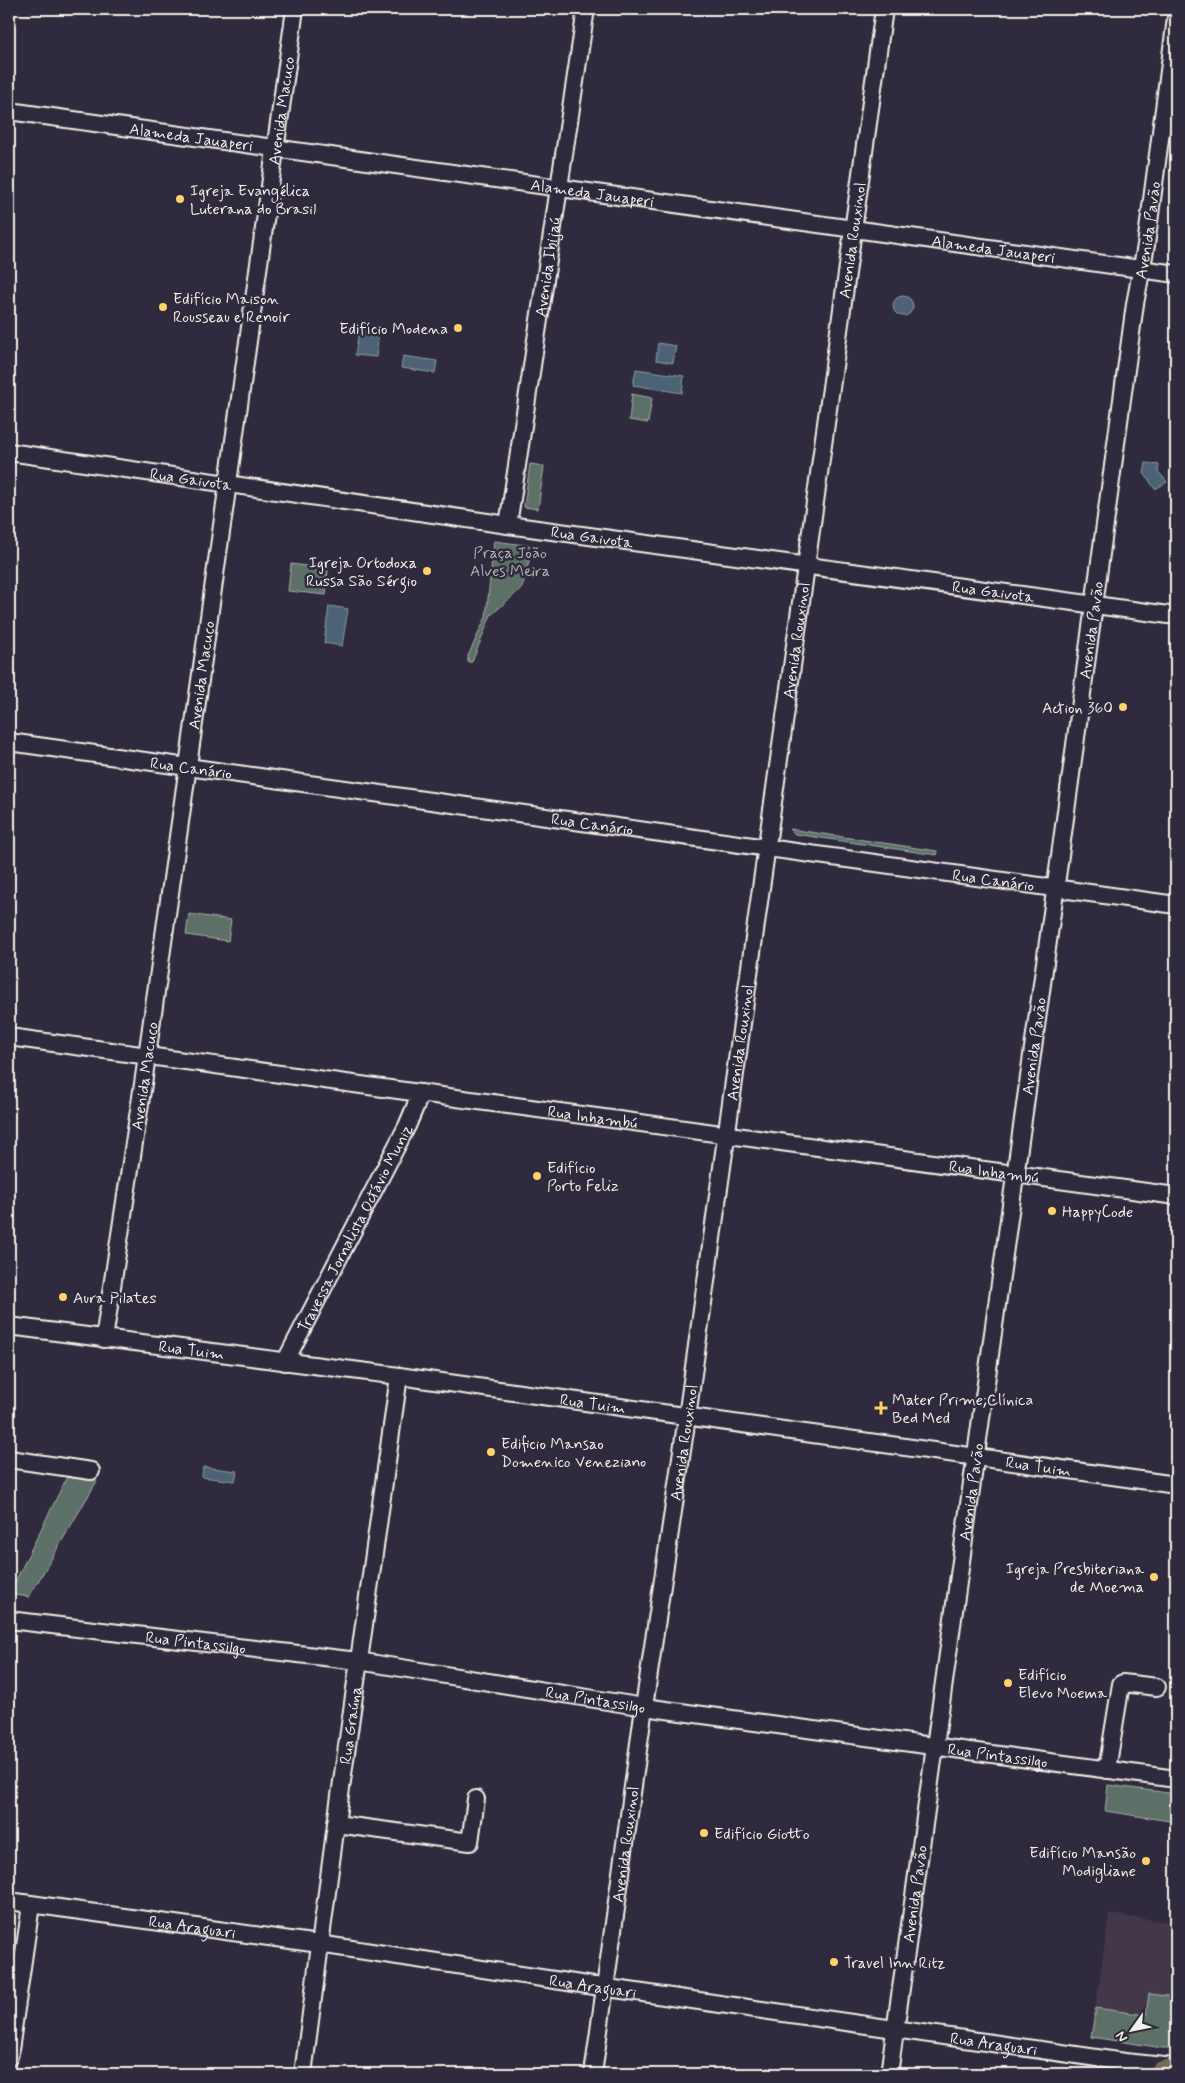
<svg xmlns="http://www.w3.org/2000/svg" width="1185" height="2083" viewBox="0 0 1185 2083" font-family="Mynerve,sans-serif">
<rect width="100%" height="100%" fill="#2f2a3d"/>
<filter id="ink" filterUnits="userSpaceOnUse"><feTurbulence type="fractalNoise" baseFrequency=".02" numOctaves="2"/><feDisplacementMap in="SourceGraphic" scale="10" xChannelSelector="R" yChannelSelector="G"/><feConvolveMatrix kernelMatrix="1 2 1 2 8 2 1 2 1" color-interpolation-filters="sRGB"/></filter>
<g filter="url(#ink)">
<path fill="#423748" d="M1109 1914 1176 1923V2048L1166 2049 1091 2037Z"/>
<path fill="#5c6f67" stroke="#a8b0a8" d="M632 394 652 398 648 423 629 420Z
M530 464 544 466 538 509 524 507Z
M494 541 533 546 522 588 491 615 472 662H468V656L486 617Z
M291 564 328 569 326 595 288 591Z
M790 829 937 851V855L795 834Z
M189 914 231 920 228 941 186 935Z
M67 1477 97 1481 29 1597 9 1594Z
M1108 1785 1176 1794V1822L1105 1811Z
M1149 1994 1176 1997V2048H1163L1091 2037 1096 2008 1146 2015Z"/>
<path fill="#4b6474" stroke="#8f9ca2" d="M893 306a10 10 0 1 1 20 0a10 10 0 1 1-20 0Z
M359 330 379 333 376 357 355 355Z
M658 343 676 346 673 363 656 360Z
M403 356 437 361 435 373 401 368Z
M636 369 684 376 682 393 633 385Z
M1146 463 1159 465 1158 471 1167 482 1155 489 1144 473Z
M329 606 348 609 342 646 324 643Z
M203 1467 237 1471 235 1481 202 1477Z"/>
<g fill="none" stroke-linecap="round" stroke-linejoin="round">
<defs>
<g id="street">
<path id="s1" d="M9 111 1176 274"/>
<path id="s2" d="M9 452 508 525 1176 616"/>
<path id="s3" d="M508 525 586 9"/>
<path id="s4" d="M9 742 1176 905"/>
<path id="s5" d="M9 1037 1176 1196"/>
<path id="s6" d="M9 1326 399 1376 1176 1485"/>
<path id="s7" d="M104 1339 143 1084 295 9"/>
<path id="s8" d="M285 1362 407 1126 421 1093"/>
<path d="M9 1459 91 1471"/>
<path id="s9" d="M9 1620 358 1661 644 1707 1176 1779"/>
<path d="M1107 1770 1121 1684 1123 1683 1157 1687"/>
<path d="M336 1824 470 1842 476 1799"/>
<path id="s10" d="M9 1901 319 1944 587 1985 1125 2062 1174 2067"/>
<path d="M9 2057 31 1905"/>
<path id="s11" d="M303 2074 336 1824 399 1376"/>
<path id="s12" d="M593 2074 644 1707 687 1417 884 9"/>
<path id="s13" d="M889 2074 1058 870 1135 304 1146 245 1176 18"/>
</g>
<path id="primary" d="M1163 2074 1176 2071"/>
</defs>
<use href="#street" stroke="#f4f1e8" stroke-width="20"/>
<use href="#primary" stroke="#f4f1e8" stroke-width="30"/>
<use href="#street" stroke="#2f2a3d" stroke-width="16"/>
<use href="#primary" stroke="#766a54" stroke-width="26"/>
</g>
</g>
<g fill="#ffd166" stroke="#2f2a3d" stroke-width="2">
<circle cx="180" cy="199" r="5"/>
<circle cx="163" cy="307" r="5"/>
<circle cx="458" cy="328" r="5"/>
<circle cx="427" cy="571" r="5"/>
<circle cx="1123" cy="707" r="5"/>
<circle cx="537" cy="1176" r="5"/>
<circle cx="1052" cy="1211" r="5"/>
<circle cx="63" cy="1297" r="5"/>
<path d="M878.5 1400.5h5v5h5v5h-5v5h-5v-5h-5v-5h5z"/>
<circle cx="491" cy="1452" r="5"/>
<circle cx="1154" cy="1577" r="5"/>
<circle cx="1008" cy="1683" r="5"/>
<circle cx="704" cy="1833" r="5"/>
<circle cx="1146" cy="1861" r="5"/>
<circle cx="834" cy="1962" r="5"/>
</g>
<g text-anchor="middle" stroke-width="5" stroke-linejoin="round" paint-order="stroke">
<g font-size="16" fill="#f4f1e8" stroke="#2f2a3d">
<text dy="6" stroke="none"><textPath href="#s7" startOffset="1241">Avenida Macuco</textPath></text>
<text dy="6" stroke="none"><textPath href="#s1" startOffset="184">Alameda Jauaperi</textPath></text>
<text dy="6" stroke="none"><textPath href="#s1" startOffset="589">Alameda Jauaperi</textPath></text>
<text dy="6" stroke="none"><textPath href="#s13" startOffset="1862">Avenida Pavão</textPath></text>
<text dy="6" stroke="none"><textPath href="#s12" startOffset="1852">Avenida Rouxinol</textPath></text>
<text dy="6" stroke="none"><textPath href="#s1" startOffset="994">Alameda Jauaperi</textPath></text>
<text dy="6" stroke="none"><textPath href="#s3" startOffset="261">Avenida Ibijaú</textPath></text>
<text dy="6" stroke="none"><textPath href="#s2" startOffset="184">Rua Gaivota</textPath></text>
<text dy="6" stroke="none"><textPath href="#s2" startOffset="589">Rua Gaivota</textPath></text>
<text dy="6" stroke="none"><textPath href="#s2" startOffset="994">Rua Gaivota</textPath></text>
<text dy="6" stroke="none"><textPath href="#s13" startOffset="1458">Avenida Pavão</textPath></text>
<text dy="6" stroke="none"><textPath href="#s12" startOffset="1448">Avenida Rouxinol</textPath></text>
<text dy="6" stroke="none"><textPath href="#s7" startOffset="671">Avenida Macuco</textPath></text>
<text dy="6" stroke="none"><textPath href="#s4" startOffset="184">Rua Canário</textPath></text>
<text dy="6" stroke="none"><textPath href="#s4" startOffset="589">Rua Canário</textPath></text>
<text dy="6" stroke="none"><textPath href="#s4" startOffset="994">Rua Canário</textPath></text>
<text dy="6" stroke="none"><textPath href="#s12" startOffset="1042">Avenida Rouxinol</textPath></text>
<text dy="6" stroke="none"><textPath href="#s13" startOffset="1038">Avenida Pavão</textPath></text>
<text dy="6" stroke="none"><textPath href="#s7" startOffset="266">Avenida Macuco</textPath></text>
<text dy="6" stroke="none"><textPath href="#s5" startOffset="589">Rua Inhambú</textPath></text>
<text dy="6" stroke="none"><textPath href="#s5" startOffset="994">Rua Inhambú</textPath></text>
<text dy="6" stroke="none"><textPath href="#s8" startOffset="151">Travessa Jornalista Octávio Muniz</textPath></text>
<text dy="6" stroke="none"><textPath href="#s6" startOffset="184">Rua Tuim</textPath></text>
<text dy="6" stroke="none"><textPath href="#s6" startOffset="589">Rua Tuim</textPath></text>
<text dy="6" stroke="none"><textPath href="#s12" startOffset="638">Avenida Rouxinol</textPath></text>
<text dy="6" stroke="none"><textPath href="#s6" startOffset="1039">Rua Tuim</textPath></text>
<text dy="6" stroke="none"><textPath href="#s13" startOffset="588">Avenida Pavão</textPath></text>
<text dy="6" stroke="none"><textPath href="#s9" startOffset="188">Rua Pintassilgo</textPath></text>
<text dy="6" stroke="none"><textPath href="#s9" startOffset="592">Rua Pintassilgo</textPath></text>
<text dy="6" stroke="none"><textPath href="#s11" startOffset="352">Rua Graúna</textPath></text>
<text dy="6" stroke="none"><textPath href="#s9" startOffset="998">Rua Pintassilgo</textPath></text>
<text dy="6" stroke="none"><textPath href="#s12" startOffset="232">Avenida Rouxinol</textPath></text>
<text dy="6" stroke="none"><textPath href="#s13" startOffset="182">Avenida Pavão</textPath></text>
<text dy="6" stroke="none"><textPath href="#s10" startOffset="185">Rua Araguari</textPath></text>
<text dy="6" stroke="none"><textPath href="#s10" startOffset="590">Rua Araguari</textPath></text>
<text dy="6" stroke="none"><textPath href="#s10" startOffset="995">Rua Araguari</textPath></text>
</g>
<g font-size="16" fill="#f4f1e8" stroke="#2f2a3d" text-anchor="start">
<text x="190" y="196">Igreja Evangélica<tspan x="190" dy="18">Luterana do Brasil</tspan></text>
<text x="173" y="304">Edifício Maison<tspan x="173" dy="18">Rousseau e Renoir</tspan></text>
<text x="448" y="334" text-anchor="end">Edifício Modena</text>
<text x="417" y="568" text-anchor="end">Igreja Ortodoxa<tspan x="417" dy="18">Russa São Sérgio</tspan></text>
<text x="1113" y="713" text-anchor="end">Action 360</text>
<text x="547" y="1173">Edifício<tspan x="547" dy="18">Porto Feliz</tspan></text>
<text x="1062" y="1217">HappyCode</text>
<text x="73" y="1303">Aura Pilates</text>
<text x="892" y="1405">Mater Prime;Clínica<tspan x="892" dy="18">Bed Med</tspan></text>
<text x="501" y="1449">Edificio Mansao<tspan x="501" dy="18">Domenico Veneziano</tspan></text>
<text x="1144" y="1574" text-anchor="end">Igreja Presbiteriana<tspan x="1144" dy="18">de Moema</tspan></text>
<text x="1018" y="1680">Edifício<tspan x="1018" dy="18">Elevo Moema</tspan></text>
<text x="714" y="1839">Edifício Giotto</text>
<text x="1136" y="1858" text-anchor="end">Edifício Mansão<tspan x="1136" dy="18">Modigliane</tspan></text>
<text x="844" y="1968">Travel Inn Ritz</text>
</g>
<g font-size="16" fill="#b0b6ae" stroke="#2f2a3d">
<text x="510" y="558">Praça João<tspan x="510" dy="18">Alves Meira</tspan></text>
</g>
</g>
<rect width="1185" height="2083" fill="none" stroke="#2f2a3d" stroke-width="30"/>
<rect x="15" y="15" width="1155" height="2053" fill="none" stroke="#f4f1e8" stroke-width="2" filter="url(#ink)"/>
<g transform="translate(1132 2030) rotate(237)" stroke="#2f2a3d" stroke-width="4" paint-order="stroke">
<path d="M0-4L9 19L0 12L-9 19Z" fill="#f4f1e8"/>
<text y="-8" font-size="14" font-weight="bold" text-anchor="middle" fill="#f4f1e8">N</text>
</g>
</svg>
